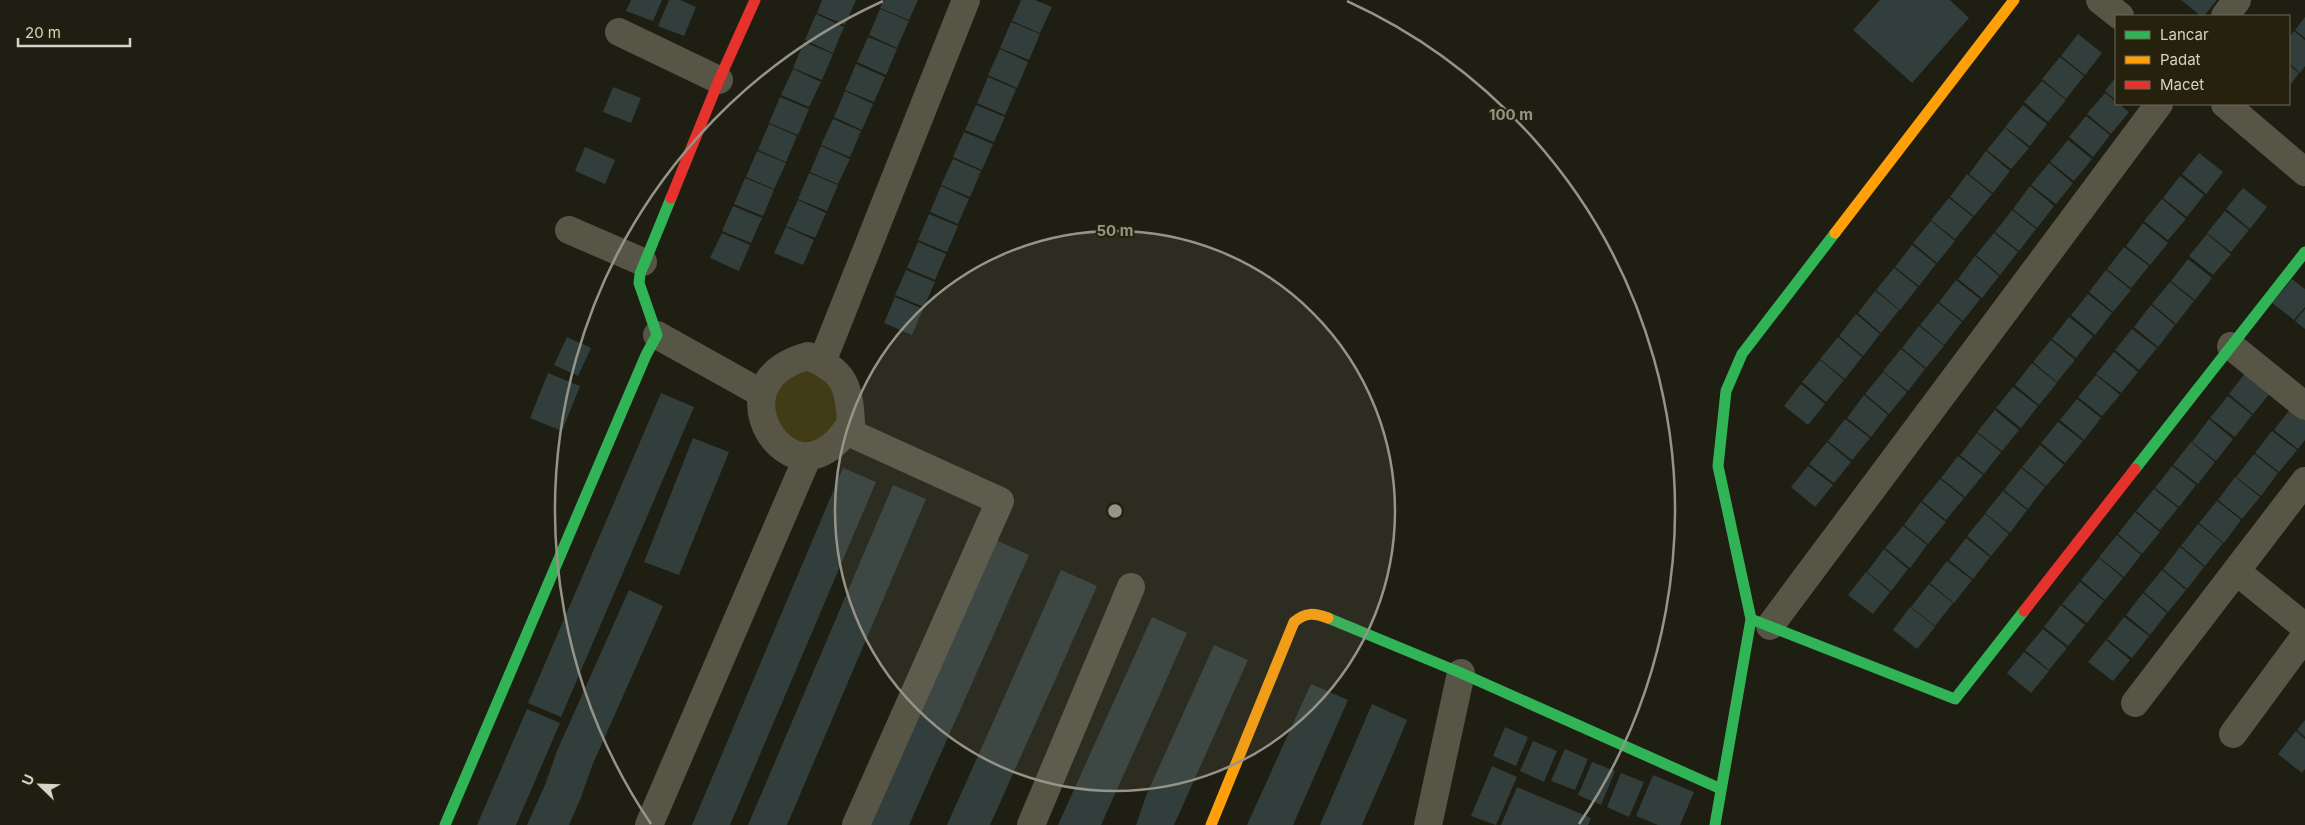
<svg xmlns="http://www.w3.org/2000/svg" width="2305" height="825" viewBox="0 0 2305 825" font-family="Inter,sans-serif">
<rect width="100%" height="100%" fill="#1f1e13"/>
<path fill="#413b16" d="M822 362 851 423 799 456 761 393Z"/>
<path fill="#323e3c" d="M631 0H662L653 21 626 11Z
M669 0H680L696 7 684 36 658 26Z
M822 0H856L845 25 817 13Z
M884 0H918L909 20 880 8Z
M1021 0H1035L1052 7 1040 33 1012 21Z
M1880 0H1950L1969 18 1912 83 1853 30Z
M2181 0H2217L2204 16H2201Z
M880 9 909 21 897 48 869 35Z
M816 14 844 27 833 53 805 40Z
M2305 17V38L2295 30Z
M1011 22 1040 34 1029 60 1000 48Z
M2294 31 2305 40V66L2300 73 2289 63V37Z
M2078 34 2102 53 2085 75 2061 56Z
M868 37 897 49 886 75 857 62Z
M804 42 833 54 822 80 793 68Z
M1000 49 1028 62 1017 88 988 75Z
M2060 57 2084 76 2066 99 2042 79Z
M856 64 885 77 874 102 845 90Z
M2289 65 2299 73 2289 87Z
M793 69 821 82 809 107 781 95Z
M988 77 1016 89 1005 115 977 103Z
M2116 77V100L2105 91Z
M2042 81 2066 100 2048 122 2024 102Z
M613 87 641 98 631 123 603 112Z
M845 91 873 104 862 130 834 117Z
M2105 93 2129 112 2111 134 2087 114Z
M780 97 809 109 798 135 769 123Z
M976 105 1005 117 994 142 965 130Z
M2023 105 2047 124 2030 146 2005 127Z
M2086 116 2110 135 2093 157 2069 137Z
M833 119 861 131 850 157 821 145Z
M769 124 797 136 786 162 758 150Z
M2005 128 2029 148 2011 169 1987 150Z
M964 132 993 144 982 170 953 157Z
M2068 140 2092 159 2074 181 2050 162Z
M821 146 850 159 838 184 810 172Z
M585 147 615 160 605 184 575 171Z
M757 151 786 163 774 189 746 177Z
M1986 151 2010 171 1993 193 1969 174Z
M2199 153 2223 172 2206 194 2182 174Z
M953 159 981 171 970 197 941 185Z
M2049 163 2073 183 2056 204 2031 185Z
M809 173 838 185 827 211 798 199Z
M1967 174 1992 194 1974 216 1950 197Z
M2180 176 2204 195 2187 217 2163 198Z
M745 178 774 190 763 216 734 204Z
M941 186 969 199 958 224 930 212Z
M2030 186 2054 206 2037 228 2013 209Z
M2243 188 2267 207 2250 229 2226 209Z
M1949 198 1973 217 1955 239 1931 220Z
M2162 199 2186 219 2168 240 2144 221Z
M798 200 826 213 815 238 786 226Z
M733 206 762 218 751 243 722 231Z
M2012 210 2036 229 2019 251 1995 232Z
M2225 211 2249 230 2231 252 2207 233Z
M929 214 958 226 947 252 918 240Z
M1931 221 1955 241 1937 263 1913 243Z
M2143 223 2168 243 2150 265 2126 246Z
M786 227 814 240 803 265 774 253Z
M722 233 750 245 739 271 710 258Z
M1994 233 2018 252 2000 275 1976 255Z
M2207 234 2231 254 2213 275 2189 256Z
M918 242 946 254 935 280 907 268Z
M1912 245 1936 264 1919 286 1895 267Z
M2124 247 2149 266 2131 288 2107 269Z
M1975 256 1999 276 1982 298 1958 279Z
M2188 259 2212 278 2195 300 2171 281Z
M1894 268 1918 287 1900 310 1876 290Z
M906 270 935 282 924 307 895 295Z
M2106 270 2131 290 2113 312 2089 292Z
M2292 279 2305 289V307L2294 320 2272 303Z
M1956 280 1980 299 1963 321 1939 302Z
M2170 282 2194 301 2176 324 2152 304Z
M1875 291 1899 310 1881 333 1858 313Z
M2088 294 2112 313 2095 335 2071 315Z
M895 297 923 309 912 335 884 323Z
M1938 303 1962 322 1944 345 1920 325Z
M2151 305 2175 325 2158 347 2134 327Z
M2305 309V329L2295 321Z
M1856 314 1880 334 1863 356 1839 336Z
M2069 317 2093 336 2076 358 2052 339Z
M1919 326 1944 346 1926 368 1902 348Z
M2132 329 2157 348 2139 370 2115 350Z
M567 337 591 348 578 376 554 365Z
M1838 337 1862 357 1845 379 1820 359Z
M2051 340 2075 360 2057 382 2033 362Z
M1901 349 1925 369 1908 391 1883 371Z
M2114 352 2138 372 2121 393 2096 374Z
M1820 360 1844 380 1826 402 1802 382Z
M2032 363 2057 383 2039 405 2015 385Z
M1883 372 1907 392 1889 414 1865 394Z
M2246 372 2271 392 2253 414 2229 394Z
M548 373 580 386 562 431 530 418Z
M2096 375 2120 395 2102 416 2078 397Z
M1801 384 1825 404 1808 425 1784 406Z
M2013 387 2038 406 2021 428 1996 408Z
M661 393 694 407 561 717 528 703Z
M1864 395 1888 415 1871 437 1847 418Z
M2228 396 2252 415 2235 437 2210 418Z
M2077 399 2101 418 2084 440 2060 420Z
M2291 408 2305 419V440L2298 449 2274 430Z
M1995 410 2019 430 2002 451 1977 432Z
M1845 419 1870 438 1852 460 1828 441Z
M2209 419 2233 439 2216 461 2192 442Z
M2058 422 2083 441 2065 463 2041 443Z
M2272 431 2297 450 2279 472 2255 453Z
M1977 433 2001 452 1984 474 1960 455Z
M693 438 729 452 679 575 644 562Z
M1827 442 1851 462 1834 483 1809 464Z
M2191 442 2215 462 2198 484 2173 465Z
M2040 445 2064 465 2046 486 2022 467Z
M2254 454 2278 473 2261 496 2236 477Z
M1958 456 1983 475 1965 497 1941 478Z
M1808 466 1833 485 1815 507 1791 487Z
M2172 466 2196 485 2179 507 2155 488Z
M843 468 876 482 744 792 730 825H692Z
M2021 468 2045 487 2028 509 2004 490Z
M2235 477 2260 497 2242 519 2218 500Z
M1940 479 1964 498 1946 520 1922 501Z
M893 485 926 499 787 825H748Z
M2154 489 2178 508 2160 530 2136 511Z
M2003 491 2027 510 2010 533 1985 513Z
M2217 501 2241 520 2224 543 2199 523Z
M1921 502 1946 522 1928 544 1904 525Z
M2135 512 2160 532 2142 554 2118 534Z
M1985 514 2009 534 1991 556 1967 536Z
M2198 524 2223 543 2205 566 2181 546Z
M1903 526 1927 545 1910 568 1885 548Z
M2117 535 2141 555 2124 577 2099 557Z
M991 538 1029 555 909 825H863Z
M1966 538 1990 557 1973 579 1949 560Z
M2180 547 2204 567 2187 589 2163 569Z
M1884 549 1908 569 1891 591 1867 572Z
M2099 558 2123 578 2105 600 2081 580Z
M1947 561 1972 580 1954 603 1930 583Z
M1061 570 1097 586 1056 678 990 825H947Z
M2162 570 2186 590 2168 612 2144 592Z
M1866 572 1890 592 1873 614 1848 595Z
M2080 582 2104 601 2087 623 2062 604Z
M1929 584 1953 603 1935 626 1911 607Z
M629 590 663 606 592 766 580 800 569 825H527L545 785 557 751Z
M2143 593 2167 613 2150 635 2126 615Z
M2061 605 2085 625 2068 646 2044 627Z
M1910 607 1935 627 1917 649 1893 630Z
M1152 617 1187 633 1160 694 1101 825H1058Z
M2124 617 2149 636 2132 658 2107 639Z
M2043 629 2067 648 2049 670 2025 650Z
M2106 640 2130 660 2113 681 2088 662Z
M1214 645 1248 660 1174 825H1136L1146 796Z
M2024 652 2049 671 2031 693 2007 673Z
M1311 684 1348 700 1293 825H1247Z
M1372 704 1407 720 1393 754 1362 825H1320Z
M527 709 560 723 516 825H477Z
M2305 720V737L2297 730Z
M1505 727 1528 737 1516 766 1493 756Z
M2296 731 2305 739V769L2302 773 2278 754Z
M1533 741 1557 751 1544 782 1520 771Z
M1565 749 1588 759 1575 790 1551 781Z
M1592 762 1615 771 1601 805 1578 795Z
M1492 766 1517 777 1496 825 1471 816Z
M1621 773 1644 782 1629 817 1607 807Z
M1653 775 1694 792 1680 825H1658L1636 816Z
M1517 787 1591 818 1588 825H1501Z"/>
<g fill="none" stroke-linecap="round" stroke-linejoin="round">
<path stroke="#575545" stroke-width="28" d="M2100 0 2120 16
M2225 16 2237 0
M619 32 719 80
M2225 104 2305 172
M569 230 643 262
M657 335 761 393
M2231 346 2305 406
M808 356C844 371 849 384 851 423 842 437 832 450 815 455 773 469 722 379 808 356Z
M822 362 966 0
M846 431 1000 501 856 825
M2236 571 2305 627
M1770 626 2159 104
M2135 703 2305 481
M2233 734 2305 636
M649 825 808 456
M1031 825 1131 587
M1428 825 1461 673"/>
<path stroke="#30b455" stroke-width="11" d="M2135 469 2305 252
M1328 618 1461 673 1721 789
M1751 619 1955 699 2024 611
M445 825 646 355 657 335 639 283 640 274 671 198
M1715 825 1751 619 1718 466 1726 391 1742 354 1835 233"/>
<path stroke="#ff9f0a" stroke-width="11" d="M1835 233 2014 0
M1211 825 1294 622C1306 612 1314 613 1328 618"/>
<path stroke="#e5322d" stroke-width="11" d="M671 198 719 80 755 0
M2024 611 2135 469"/>
</g>
<circle cx="1115" cy="511" r="280" fill="#969488" fill-opacity=".12"/>
<g fill="none" stroke="#969488" stroke-width="2.5">
<circle cx="1115" cy="511" r="280"/>
<path d="M651 824A560 560 0 0 1 883 1M1347 1A560 560 0 0 1 1579 824"/>
</g>
<circle cx="1115" cy="511" r="8" fill="#969488" stroke="#25210d" stroke-width="2.5"/>
<g font-size="15" text-anchor="middle" font-weight="bold" fill="#969488" stroke="#25210d" stroke-width="4" stroke-linejoin="round" paint-order="stroke">
<text x="1511" y="120">100 m</text>
<text x="1115" y="236">50 m</text>
</g>
<rect x="2115" y="15" width="175" height="90" fill="#25210d" stroke="#6c6957"/>
<rect x="2125" y="31" width="25" height="8" fill="#30b455" stroke="#6c6957"/>
<text x="2160" y="40" font-size="15" fill="#d6d4c7">Lancar</text>
<rect x="2125" y="56" width="25" height="8" fill="#ff9f0a" stroke="#6c6957"/>
<text x="2160" y="65" font-size="15" fill="#d6d4c7">Padat</text>
<rect x="2125" y="81" width="25" height="8" fill="#e5322d" stroke="#6c6957"/>
<text x="2160" y="90" font-size="15" fill="#d6d4c7">Macet</text>
<g transform="translate(40 785) rotate(293)" stroke="#25210d" stroke-width="4" paint-order="stroke">
<path d="M0-4L9 19L0 12L-9 19Z" fill="#d6d4c7"/>
<text y="-8" font-size="14" font-weight="bold" text-anchor="middle" fill="#d6d4c7">U</text>
</g>
<path d="M18 38v8h112v-8" fill="none" stroke="#d6d4c7" stroke-width="2.5"/>
<text x="25" y="38" font-size="15" fill="#d6d4c7" stroke="#25210d" stroke-width="4" paint-order="stroke">20 m</text>
</svg>
